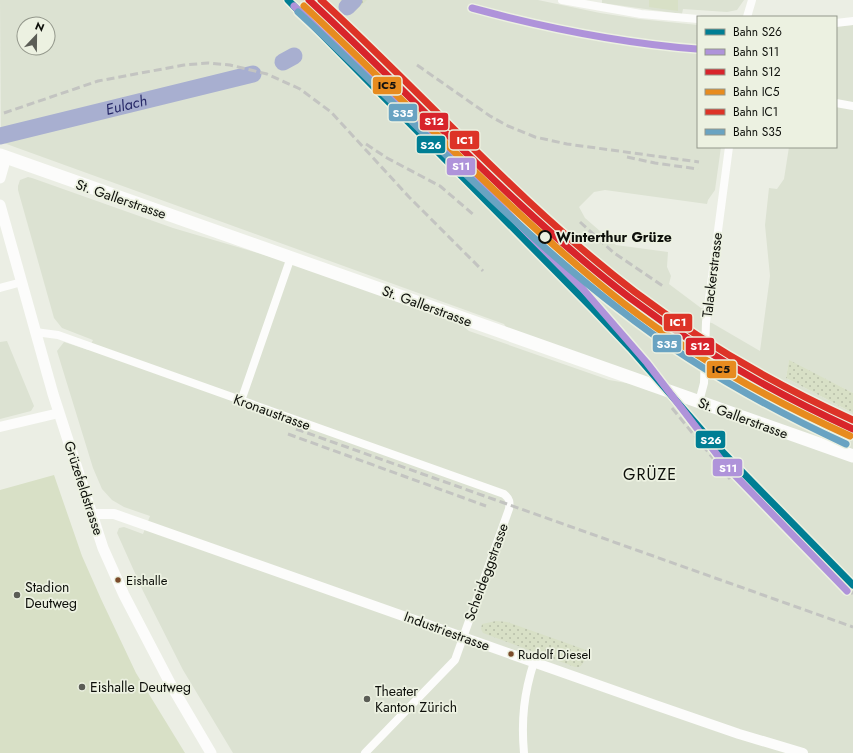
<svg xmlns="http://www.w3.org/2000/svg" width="853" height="753" viewBox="0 0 853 753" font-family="Jost,sans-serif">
<defs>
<pattern id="green-dots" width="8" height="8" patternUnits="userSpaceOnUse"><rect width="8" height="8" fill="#d8e0c6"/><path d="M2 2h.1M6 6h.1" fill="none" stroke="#b8bfa9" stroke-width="1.8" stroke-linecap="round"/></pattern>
</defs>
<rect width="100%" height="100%" fill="#ebeee4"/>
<path fill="#dce2d2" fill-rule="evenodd" d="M0 0H538L600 13 639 19 698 25V147H721L715 190 708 200 707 204 605 190 594 192 579 207 585 218 616 245 668 252 667 267 671 276 669 284 701 308 707 309 706 322 712 323 760 351 770 276 765 225 769 188 777 189 784 179 789 147H836V26L853 25V393L789 361 786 378 853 413V753H233L183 670 143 591 117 533 119 528 124 527 143 534 150 516 124 507 112 500 102 489 93 468 57 351 64 342 88 350 93 340 62 328 54 318 18 190V186L20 180 28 177 32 178 173 228 298 265 459 323 469 331 609 380 632 384 653 392 630 377 513 337 504 324 1 142ZM24 24H48V48H24Z
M602 0H744L737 10 727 12 683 9 682 14 602 3Z
M7 341 34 406 31 411 0 419V342Z"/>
<path fill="url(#green-dots)" d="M340 0H367L353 13Z
M789 360 853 393V413L786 378Z
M496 621 507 622 586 650C588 654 584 665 579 667H575L483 633 481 629 482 624Z"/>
<path fill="#d8e0c6" d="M649 0H678V11L649 7Z
M54 475 82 556 101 599 136 673 185 753H0V490Z"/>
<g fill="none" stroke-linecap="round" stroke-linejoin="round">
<g stroke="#a8afd0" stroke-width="17">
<path d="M347 7 354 0"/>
<path d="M283 62 294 56"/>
<path id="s1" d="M0 136 253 74"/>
</g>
<path stroke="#fcfcfb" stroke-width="8" d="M562 0 641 14 698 19
M747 17 752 0
M836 23 853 21
M836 103 853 106
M0 288 22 282
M35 332 58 335 504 494C510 499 510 502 509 509L455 660 365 753
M241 401 291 257
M699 402 704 383 706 322 729 147
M524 753C521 720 524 693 534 662"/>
<path stroke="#fcfcfb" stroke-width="10" d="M0 427 59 413
M92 514H114L655 705 739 734 803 753"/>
<path stroke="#fcfcfb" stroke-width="11" d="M0 178 6 157
M0 205 53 394 103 548 124 595 171 685 211 753"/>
<path stroke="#fcfcfb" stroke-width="13" d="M0 155 853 456"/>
<path stroke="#c3c4c1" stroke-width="3" stroke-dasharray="8 4" stroke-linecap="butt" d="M417 65 490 116 508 126 535 137 567 144 699 162
M4 113 98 81 184 65 208 63 230 65 267 74 300 89 331 112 409 197 483 271
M366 144 387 158 440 186 474 215
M627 157 655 163 698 169
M580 222 614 253 663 286
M672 408 730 479
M296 429 853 627
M288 434 486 506
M732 471 853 594"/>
<defs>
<path id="rail-1" d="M288 0 593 309 630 348 706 435 853 585"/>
<path id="rail-2" d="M294 6 451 156 582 288 647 363 725 465 847 591
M472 8C546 28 621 43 697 49"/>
<path id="rail-3" d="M309 0C416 99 514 210 630 298 699 350 774 393 853 429"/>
<path id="rail-4" d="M304 6C410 104 508 213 623 303 693 357 770 400 850 436"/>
<path id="rail-5" d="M321 0C426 97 521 205 635 292 703 343 776 385 853 420"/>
<path id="rail-6" d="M298 12C405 110 503 220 619 309 689 364 766 407 846 444"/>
</defs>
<use href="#rail-1" stroke="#ecf1e1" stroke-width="10"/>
<use href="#rail-2" stroke="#ecf1e1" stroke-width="10"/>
<use href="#rail-3" stroke="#ecf1e1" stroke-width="10"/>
<use href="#rail-4" stroke="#ecf1e1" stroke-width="10"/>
<use href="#rail-5" stroke="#ecf1e1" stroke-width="10"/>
<use href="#rail-6" stroke="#ecf1e1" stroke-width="10"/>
<use href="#rail-1" stroke="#007e94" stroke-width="7"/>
<use href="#rail-2" stroke="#af93da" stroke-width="7"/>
<use href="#rail-3" stroke="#d8242b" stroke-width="7"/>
<use href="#rail-4" stroke="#e78b1f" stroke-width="7"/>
<use href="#rail-5" stroke="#dd3327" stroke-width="7"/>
<use href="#rail-6" stroke="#69a3c2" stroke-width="7"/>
</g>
<circle fill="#ecf1e1" stroke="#0d0f0a" stroke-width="2" cx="545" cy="237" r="6"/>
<g fill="#7a4b2a" stroke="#ecf1e1" stroke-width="1.5">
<circle cx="118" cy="580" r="3.5"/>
<circle cx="511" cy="654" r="3.5"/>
</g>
<g fill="#5b5d56" stroke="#ecf1e1" stroke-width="1.5">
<circle cx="17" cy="595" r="4"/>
<circle cx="82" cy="687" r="4"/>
<circle cx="367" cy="699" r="4"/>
</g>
<g text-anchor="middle" stroke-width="3.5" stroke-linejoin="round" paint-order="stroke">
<g font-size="13" fill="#0d0f0a" stroke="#ecf1e1" text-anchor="start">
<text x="126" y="585">Eishalle</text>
<text x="518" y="659">Rudolf Diesel</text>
</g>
<g font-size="14" fill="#0d0f0a" stroke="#ecf1e1">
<text transform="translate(121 199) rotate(19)" y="5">St. Gallerstrasse</text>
<text transform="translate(712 275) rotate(-83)" y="5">Talackerstrasse</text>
<text transform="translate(427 306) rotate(20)" y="5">St. Gallerstrasse</text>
<text transform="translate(272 412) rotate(20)" y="5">Kronaustrasse</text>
<text transform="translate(743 418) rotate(20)" y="5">St. Gallerstrasse</text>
<text transform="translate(84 488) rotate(72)" y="5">Grüzefeldstrasse</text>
<text transform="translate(486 572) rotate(-70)" y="5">Scheideggstrasse</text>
<text transform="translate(447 631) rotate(20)" y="5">Industriestrasse</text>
</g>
<g font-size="14" font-weight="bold" fill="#0d0f0a" stroke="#ecf1e1" text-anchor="start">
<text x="556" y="242">Winterthur Grüze</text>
</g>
<g font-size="14" fill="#0d0f0a" stroke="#ecf1e1" text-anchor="start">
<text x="25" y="592">Stadion<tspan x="25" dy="16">Deutweg</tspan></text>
<text x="90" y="692">Eishalle Deutweg</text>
<text x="375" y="696">Theater<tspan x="375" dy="16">Kanton Zürich</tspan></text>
</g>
<g font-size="15" font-style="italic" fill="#262867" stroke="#ecf1e1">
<text dy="5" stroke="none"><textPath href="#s1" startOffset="130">Eulach</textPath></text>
</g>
<g font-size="16" letter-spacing="1" fill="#0d0f0a" stroke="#ecf1e1">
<text x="650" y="480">GRÜZE</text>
</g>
</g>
<g stroke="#ecf1e1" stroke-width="1.5">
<rect x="372" y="76" width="30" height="19" rx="4" fill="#e78b1f"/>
<rect x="388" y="103" width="30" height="19" rx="4" fill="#69a3c2"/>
<rect x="419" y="112" width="30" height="19" rx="4" fill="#d8242b"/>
<rect x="449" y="130" width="31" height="20" rx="4" fill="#dd3327"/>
<rect x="416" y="135" width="30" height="19" rx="4" fill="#007e94"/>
<rect x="446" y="157" width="30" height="19" rx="4" fill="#af93da"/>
<rect x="663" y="313" width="30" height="19" rx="4" fill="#dd3327"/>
<rect x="652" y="334" width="30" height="19" rx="4" fill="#69a3c2"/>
<rect x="685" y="337" width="30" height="19" rx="4" fill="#d8242b"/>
<rect x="706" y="360" width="31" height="19" rx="4" fill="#e78b1f"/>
<rect x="695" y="430" width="31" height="19" rx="4" fill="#007e94"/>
<rect x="712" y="458" width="31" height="19" rx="4" fill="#af93da"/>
</g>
<g font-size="11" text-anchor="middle" font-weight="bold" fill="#fff">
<text x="403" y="117">S35</text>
<text x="434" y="125">S12</text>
<text x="465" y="144">IC1</text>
<text x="431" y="149">S26</text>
<text x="461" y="170">S11</text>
<text x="678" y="326">IC1</text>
<text x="667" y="348">S35</text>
<text x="700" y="350">S12</text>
<text x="711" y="444">S26</text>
<text x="728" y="472">S11</text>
</g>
<g font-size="11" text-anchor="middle" font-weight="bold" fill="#111">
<text x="387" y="89">IC5</text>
<text x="721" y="373">IC5</text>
</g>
<rect x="697" y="16" width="140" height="132" fill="#ecf1e1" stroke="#93978b"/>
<rect x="705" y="29" width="20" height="6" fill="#007e94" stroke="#93978b"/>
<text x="733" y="36" font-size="12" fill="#0d0f0a">Bahn S26</text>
<rect x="705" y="49" width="20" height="6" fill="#af93da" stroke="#93978b"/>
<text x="733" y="56" font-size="12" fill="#0d0f0a">Bahn S11</text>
<rect x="705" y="69" width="20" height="6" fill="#d8242b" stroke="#93978b"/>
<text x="733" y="76" font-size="12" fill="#0d0f0a">Bahn S12</text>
<rect x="705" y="89" width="20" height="6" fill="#e78b1f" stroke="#93978b"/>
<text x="733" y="96" font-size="12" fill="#0d0f0a">Bahn IC5</text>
<rect x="705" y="109" width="20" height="6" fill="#dd3327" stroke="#93978b"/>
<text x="733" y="116" font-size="12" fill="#0d0f0a">Bahn IC1</text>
<rect x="705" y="129" width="20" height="6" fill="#69a3c2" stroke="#93978b"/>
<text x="733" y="136" font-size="12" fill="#0d0f0a">Bahn S35</text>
<g transform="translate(36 36) rotate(22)"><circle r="19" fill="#ecf1e1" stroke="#93978b"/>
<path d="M0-3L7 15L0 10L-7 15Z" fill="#5b5d56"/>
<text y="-6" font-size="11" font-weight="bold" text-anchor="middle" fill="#0d0f0a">N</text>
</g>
</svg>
